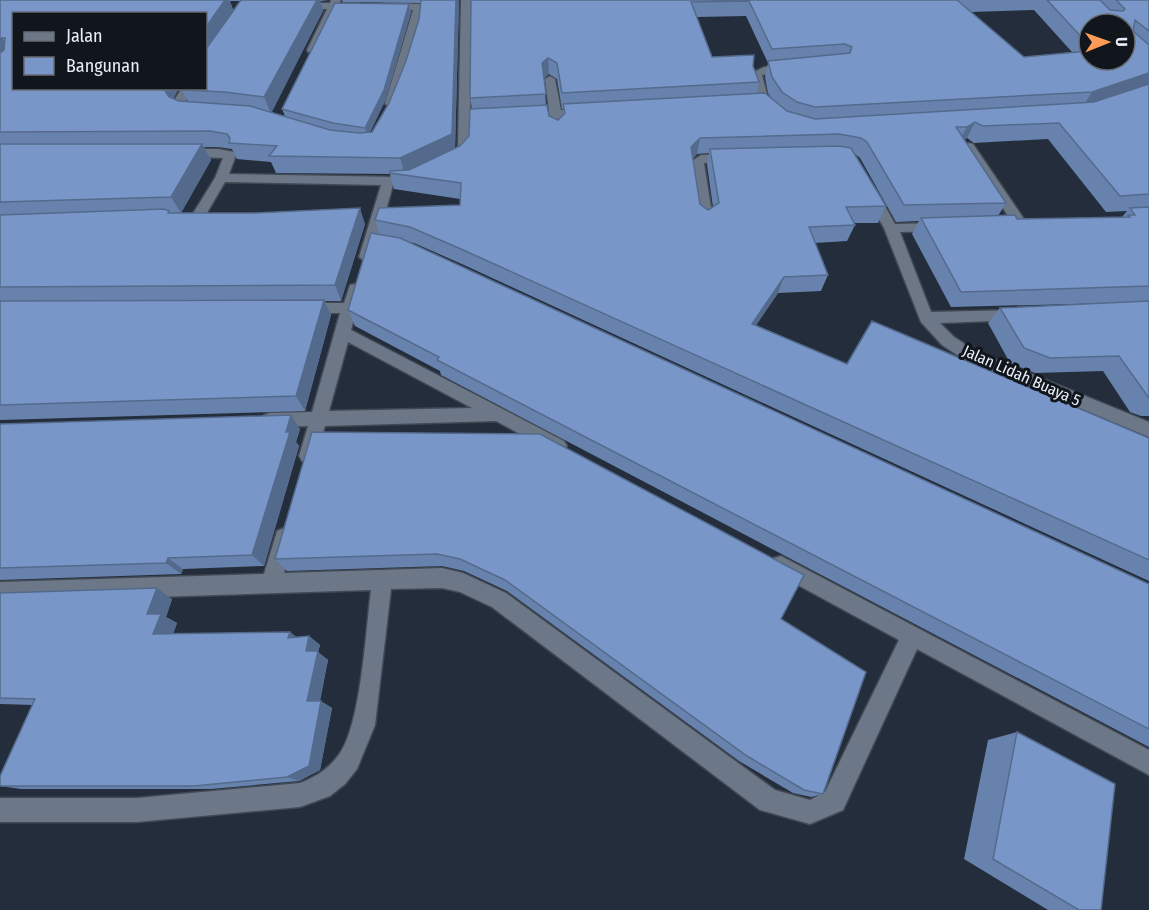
<svg xmlns="http://www.w3.org/2000/svg" width="1149" height="910" viewBox="0 0 1149 910" font-family="'Fira Sans Condensed',sans-serif">
<rect width="100%" height="100%" fill="#242d3b"/>
<g fill="none" stroke-linecap="round" stroke-linejoin="round">
<defs>
<path id="minor" d="M331 0H341L339 3H358L363 6 358 9H337L317 50 308 52 307 50 327 9H299L294 6 299 3H330Z
M461 0H471L470 145 467 155 452 165 446 161 457 151 458 145Z
M386 3 419 4 424 7 397 104 391 107 385 104 413 10 383 8V4Z
M790 65 794 66V70L762 75 767 94 779 112 777 114H769L756 94 752 73 764 67Z
M550 76 555 79 561 110 588 109 592 110V114L562 117 563 125 557 129 551 125 550 118H522V114L549 111 545 79Z
M182 88H193L185 102 187 106 201 110V114L178 111 173 102Z
M969 143 973 144 1026 222 1028 225 1026 228H1016L963 147Z
M182 149H218L234 152 236 155 229 174 399 177 405 181 404 184 393 185 373 257 366 262 359 257 381 185 225 182 201 223 196 224 189 220 215 178 223 158 178 156 176 153Z
M732 154 736 155 738 158 736 161 704 163 713 220 706 224 701 223 692 161 701 155Z
M871 189 876 190 895 224 941 223 948 227 941 231 900 232 931 312 1018 310 1023 311 1026 315 1023 319 1018 320 940 323 954 337 977 352 1149 422V437L965 360 942 345 921 322 884 228 864 193Z
M355 284 362 289 351 330 564 441 567 446 564 451 558 453 552 451 496 421 325 426 314 461 308 464 302 461 299 456 308 426 270 427 264 425 261 420 264 415 270 413 312 412 340 313H305L300 312 297 308 300 304 305 303H344L350 285ZM348 342 472 408 329 411Z
M284 528 291 531 294 537 284 573 442 568 463 573 506 593 775 790 810 800 825 792 899 640 774 572 771 565 774 558 781 556 1149 750V775L917 649 843 810 810 824 760 810 492 607 460 592 442 588 391 589 375 725 357 769 345 784 330 796 300 807 137 822H0V798H137L300 783C316 777 330 768 340 753 361 723 366 629 371 590L0 602V582L264 574 277 531Z"/>
</defs>
<use href="#minor" stroke="#424955" stroke-width="3"/>
<use href="#minor" fill="#6c7788" fill-rule="evenodd"/>
</g>
<path fill="#6782ac" fill-rule="evenodd" d="M0 0H329L320 1 323 11 271 112 285 116 282 109 409 4 411 12 386 99 370 132H372L389 103 406 61 419 19 420 3 343 2 342 0H459L455 149 460 146 469 136 472 109 470 98 471 0H1149V416H1141L1130 412 1103 371 1035 373 1010 363 988 323 1000 308 1113 303 951 307 912 234 919 221 896 222 860 158 855 154 886 206 878 223H854L855 225 847 241 815 243 828 275 821 291 778 293 756 325 847 364 1149 438V581L464 265 414 243 408 242 1149 584V747L441 375 440 371 355 326 348 310 379 235 375 220 460 205V199L394 189 390 174 276 173 271 162 237 159 232 149 218 147H204L211 160 181 213 365 224 341 301H325L331 315 305 411 0 420ZM230 1H240L233 10ZM1034 10 1072 52 1024 57 971 12ZM206 14V88H181L188 102 179 101 173 99 179 88H14ZM746 16 768 63 765 77 768 93 772 99 756 94 759 82 753 66 712 57 697 17ZM1089 24 1125 60H1089ZM549 74 557 79 562 109H563L564 115 558 120 549 116 546 105 544 78ZM967 138 974 143 1048 139 1106 212 1127 211 1122 217 1017 219 998 216 1006 203 964 140ZM709 153 707 165 713 207 708 210 700 204 693 158 697 154Z
M0 424 300 429 296 442 299 446 264 566 183 569 181 574 0 580Z
M312 432 781 619 823 794 811 797 793 793 739 761 507 591 464 571 442 566 287 571 275 559Z
M0 593 172 599 166 617 177 623 173 634 290 632 296 637 309 636 320 645 318 652 328 660 320 701 332 708 320 770 299 781 211 789H21L0 786V776L33 705 0 704Z
M1017 732 1101 910H1048L964 859 988 740Z"/>
<path fill="#546a8c" d="M225 0H229L234 11 206 53V27Z
M317 0H320L323 11 271 114 264 97Z
M456 0H459L455 150 405 175 400 158Z
M409 4 411 12 386 99 368 137 365 128Z
M2 38 13 53 0 62V39Z
M548 58 549 74 543 79 542 63Z
M1149 73V86L1082 108 1092 92Z
M163 88H179L171 103Z
M975 122 967 138 958 143 967 127Z
M700 138 697 154 689 163 691 147Z
M202 144 211 160 181 213 171 197Z
M360 208 365 224 341 301 335 285Z
M784 277 778 293 747 339 752 324Z
M324 300 331 315 305 411 296 396Z
M291 415 300 429 296 442 299 446 264 566 252 555Z
M168 558 183 569 181 574 166 563Z
M157 588 172 599 166 617 177 623 170 643 153 634 147 614Z
M290 632 301 641 288 638Z
M309 636 320 645 318 652 328 660 318 708 307 701 306 651Z
M321 701 332 708 320 770 299 781 287 777Z"/>
<path fill="#7897c8" stroke="#546a8c" stroke-width="1.5" d="M0 0H225L206 27V14H14V88H163L169 97 179 101 250 106 330 130 359 133 372 132 389 103 406 61 419 19 421 0H456L452 134 400 158 269 156 277 146 229 143 230 138 227 134 210 131 0 132V53L4 50 5 38H2L0 39Z
M241 0H317L264 97 225 92 183 90 182 88H206V49Z
M471 0H957L1024 57 1089 51V60H1125V24H1089V45L1047 0H1100L1110 10 1123 11 1125 9 1116 0H1149V31L1135 20 1133 31 1149 45V73L1092 92 815 107 797 102 782 92 772 77 768 61 850 53 852 47 845 44 772 49 749 1 691 2 712 57 754 55 753 66 759 82 562 93 557 63 548 58 542 63 546 94 470 98Z
M335 3 409 4 384 90 365 128 333 123 282 109Z
M1149 84V194L1120 196 1059 123 983 126 975 122 967 127H956L1006 203 904 205 867 142 861 138 839 134 700 138 691 147 700 204 708 210 719 203 710 149 839 146 851 148 886 206 846 207 855 225 809 227 828 275 784 277 752 324 847 364 872 321 1149 438V560L461 249 410 227 375 220 379 208 460 205 461 183 390 173V171L409 170 460 146 469 136 470 109 547 105 549 116 558 120 565 113 563 104 765 93 787 111 815 119 1094 102Z
M0 144H202L171 197 0 202Z
M1149 207V286L961 292 921 218 1015 215 1017 219 1130 217 1128 215H1135L1130 208Z
M360 208 335 285 0 287V215L164 209 169 211 168 213H255Z
M371 233 400 238 1149 584V729L437 360 439 357 348 310Z
M324 300 296 396 0 405V301Z
M1149 301V398L1119 356 1050 358 1024 348 1000 308Z
M291 415 286 432H290L252 555 168 558 166 563 0 568V424Z
M312 432 540 434 804 575 781 619 866 672 823 794 804 790 747 756 505 580 460 559 437 554 275 559Z
M157 588 147 614H161L153 634 290 632 288 638 309 636 306 651H318L307 701H321L309 766 287 777 194 786H0V776L35 699 0 698V593Z
M1017 732 1115 784 1101 910H1079L993 859Z"/>
<g text-anchor="middle" stroke-width="6" stroke-linejoin="round" paint-order="stroke">
<g font-size="16" fill="#e8eef8" stroke="#11151c">
<text transform="translate(1022 375) rotate(24)" y="6">Jalan Lidah Buaya 5</text>
</g>
</g>
<rect x="12" y="12" width="195" height="78" fill="#11151c" stroke="#676c74" stroke-width="1.5"/>
<rect x="24" y="32" width="30" height="9" fill="#6c7788" stroke="#676c74" stroke-width="1.5"/>
<text x="66" y="42" font-size="18" fill="#e8eef8">Jalan</text>
<rect x="24" y="57" width="30" height="18" fill="#7897c8" stroke="#676c74" stroke-width="1.5"/>
<text x="66" y="72" font-size="18" fill="#e8eef8">Bangunan</text>
<g transform="translate(1107 42) rotate(89)"><circle r="28" fill="#11151c" stroke="#676c74" stroke-width="1.5"/>
<path d="M0-4.5L10 22L0 15L-10 22Z" fill="#fe9c57"/>
<text y="-9" font-size="16" font-weight="bold" text-anchor="middle" fill="#e8eef8">U</text>
</g>
</svg>
